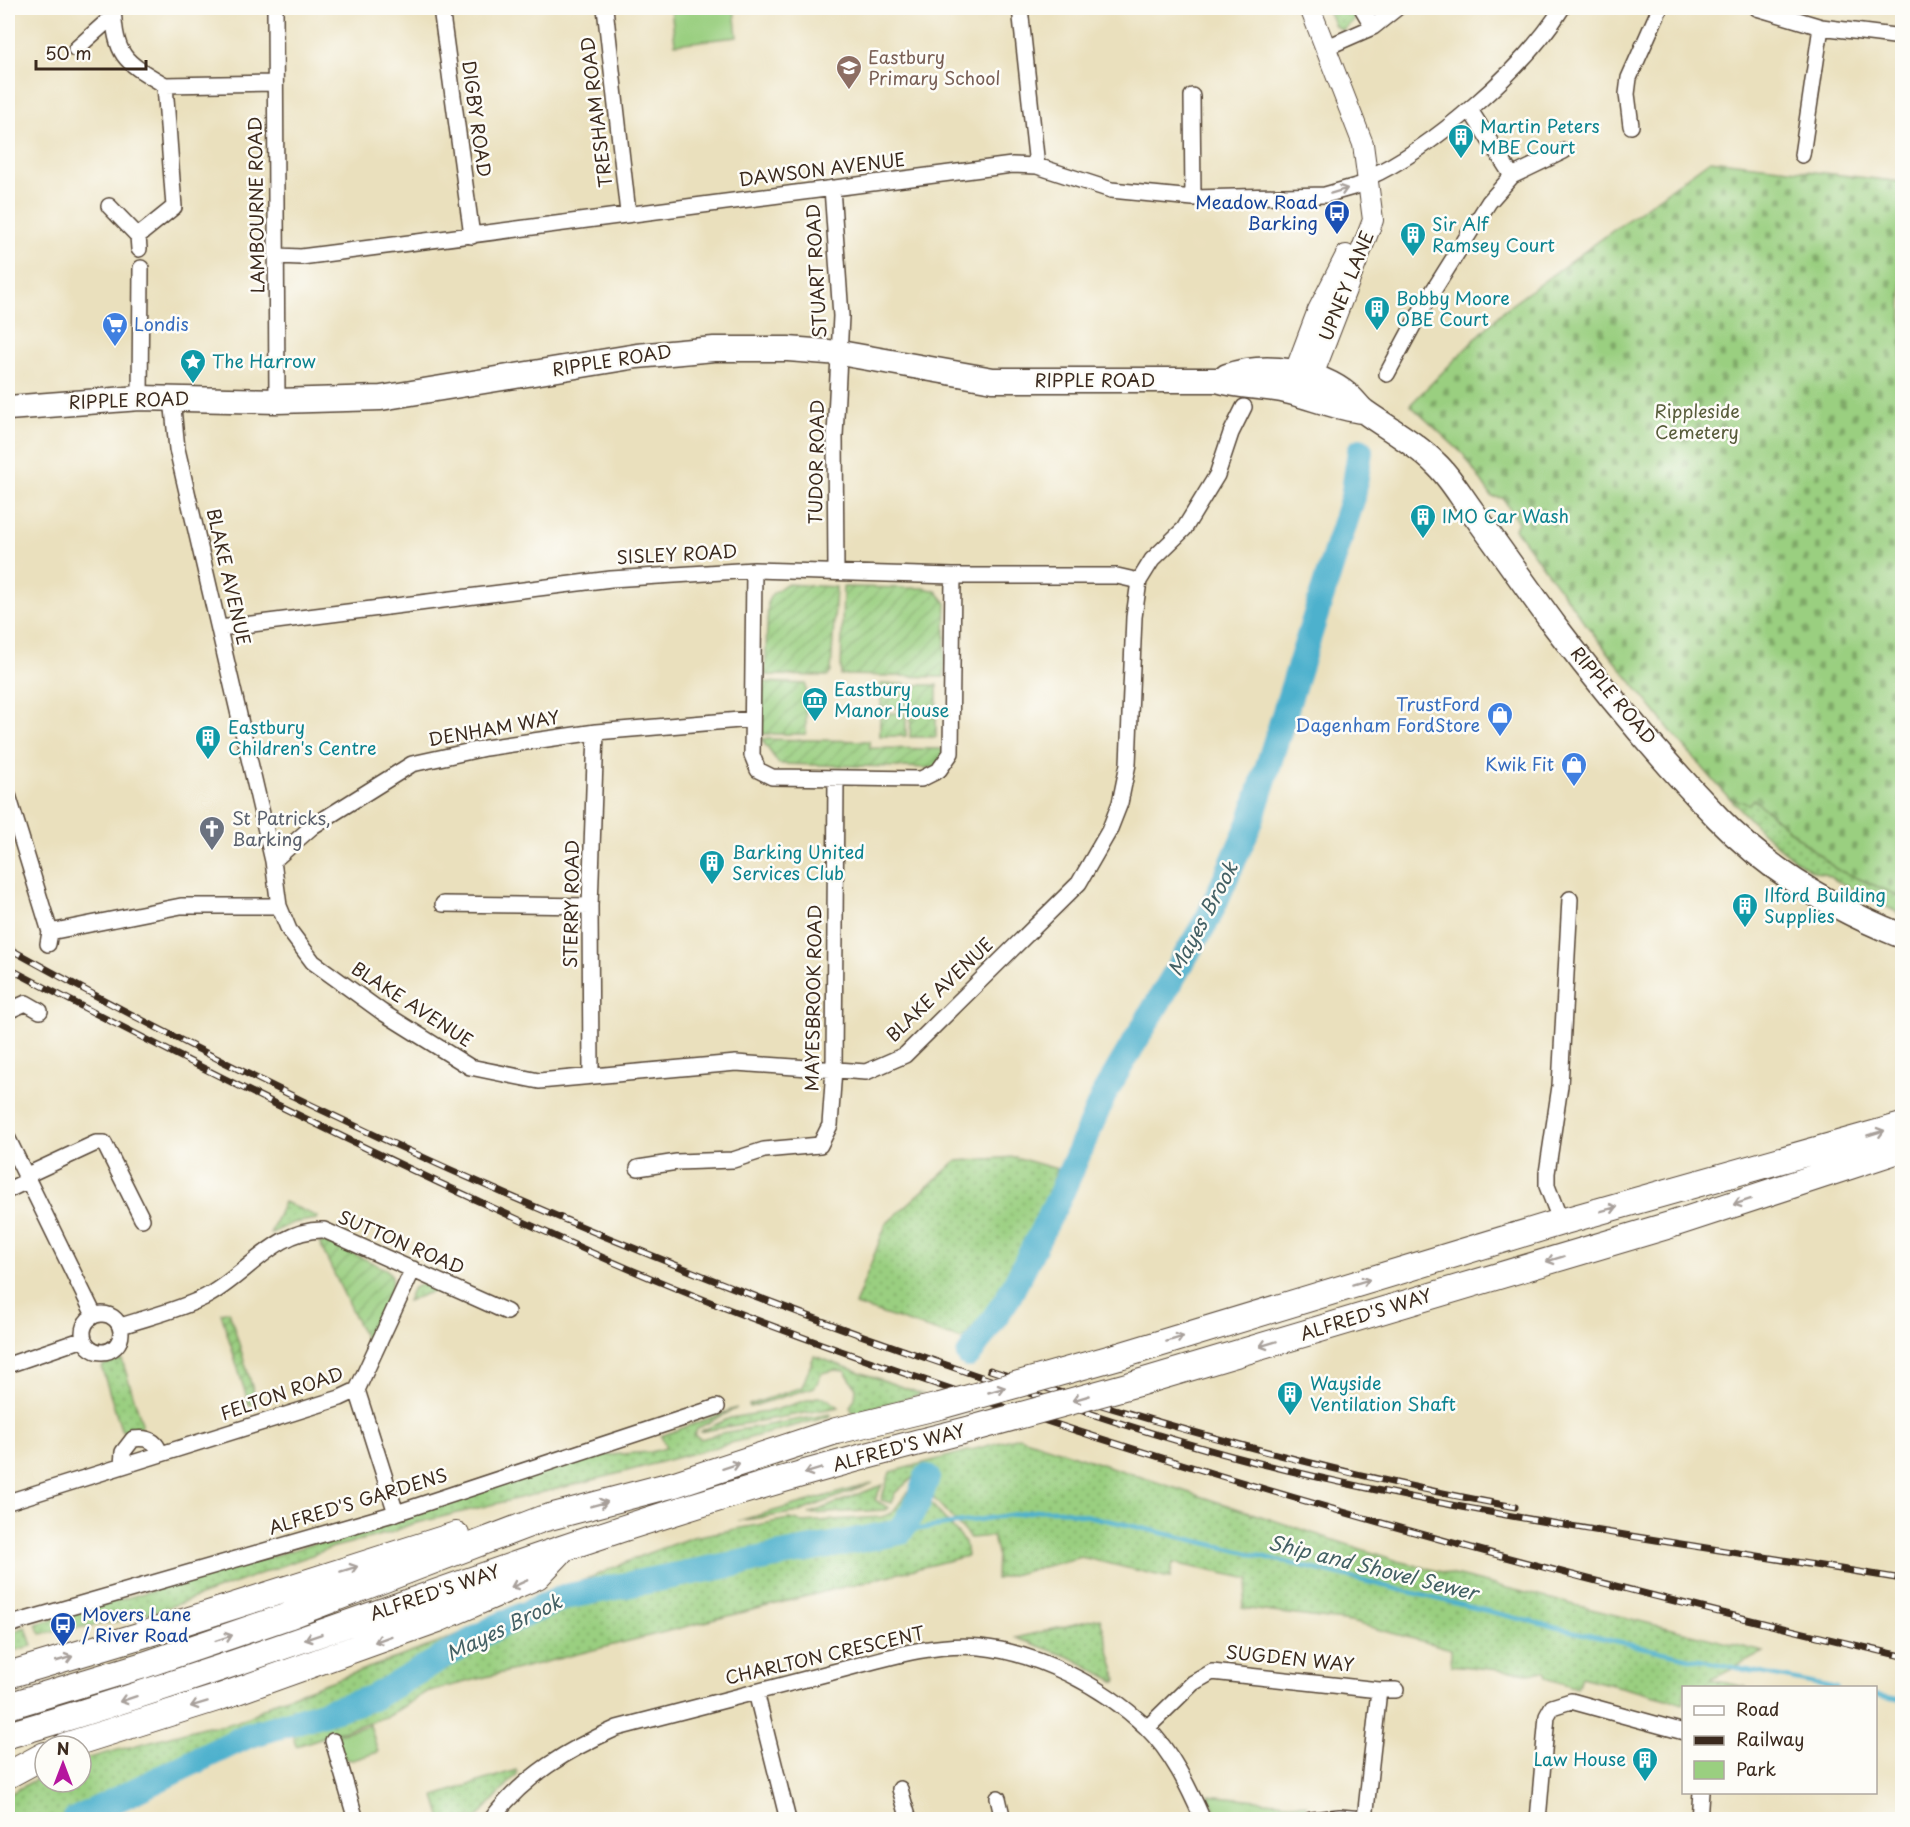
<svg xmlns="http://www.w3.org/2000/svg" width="1910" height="1827" viewBox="0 0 1910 1827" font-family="'Playpen Sans',sans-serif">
<defs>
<pattern id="grass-dots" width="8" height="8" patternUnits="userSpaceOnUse" patternTransform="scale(1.5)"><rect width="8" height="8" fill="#9acf80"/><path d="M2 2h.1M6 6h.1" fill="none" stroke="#7fa868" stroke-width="1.8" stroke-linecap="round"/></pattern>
<pattern id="cemetery-stones" width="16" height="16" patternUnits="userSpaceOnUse" patternTransform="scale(1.5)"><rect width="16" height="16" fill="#9acf80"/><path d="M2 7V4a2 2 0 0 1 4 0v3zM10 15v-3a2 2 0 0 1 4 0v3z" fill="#7fa868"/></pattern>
<pattern id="garden-furrows" width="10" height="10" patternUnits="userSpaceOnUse" patternTransform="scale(1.5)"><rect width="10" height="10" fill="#9acf80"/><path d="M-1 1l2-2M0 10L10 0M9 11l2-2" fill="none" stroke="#7fa868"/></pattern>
</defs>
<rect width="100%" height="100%" fill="#fdfcf7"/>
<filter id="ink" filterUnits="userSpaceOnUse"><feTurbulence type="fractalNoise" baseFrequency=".0167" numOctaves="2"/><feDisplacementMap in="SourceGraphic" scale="12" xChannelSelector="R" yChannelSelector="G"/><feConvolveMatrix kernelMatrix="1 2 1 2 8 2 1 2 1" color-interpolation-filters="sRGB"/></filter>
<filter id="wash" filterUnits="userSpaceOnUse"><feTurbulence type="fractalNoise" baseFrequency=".008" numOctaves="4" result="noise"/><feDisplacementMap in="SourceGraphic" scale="24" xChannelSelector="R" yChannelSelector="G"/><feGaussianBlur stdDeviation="1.35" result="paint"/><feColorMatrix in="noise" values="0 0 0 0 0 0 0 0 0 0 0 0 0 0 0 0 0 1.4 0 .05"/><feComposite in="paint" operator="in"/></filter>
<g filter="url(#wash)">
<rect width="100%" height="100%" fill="#eae0bd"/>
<path fill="url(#grass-dots)" stroke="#6a7c4f" stroke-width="1.5" d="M1327 8H1352L1354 20 1343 30 1335 26Z
M1730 798 1749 804 1753 799 1836 869 1902 897V915L1824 874C1799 871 1747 818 1730 798Z
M1015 1157 1057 1169 1047 1199 998 1299 962 1340 855 1305 886 1224 956 1161Z
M284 1202 318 1217 317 1219 292 1223 270 1234Z
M421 1284 437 1290 407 1301 412 1289Z
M814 1356 922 1394 853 1413 850 1407 855 1398 856 1388 845 1371 835 1370 822 1373 815 1387 750 1407 749 1405 802 1387Z
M122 1360 142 1423 141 1427 125 1432 121 1429 102 1369 103 1365Z
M817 1397 826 1398 839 1407 699 1432 730 1418 771 1411Z
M737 1408 698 1428 694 1435 701 1439 722 1433 830 1414 831 1416 609 1476 409 1525 390 1533 334 1547 161 1610 126 1620 41 1634 36 1624 286 1552 594 1456 651 1452 666 1448 661 1436Z
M1019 1437 1398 1561 1764 1652 1711 1680 1747 1687 1684 1688 1683 1703 1581 1677 1577 1688 1546 1678 1545 1671 1528 1673 1451 1665V1649L1351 1622 1242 1608 1250 1579 1173 1563 1170 1578 1081 1557 996 1579 997 1553 993 1536 970 1538 918 1481 921 1478 935 1480 916 1475 895 1493 891 1503 881 1500 890 1472Z
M873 1483 799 1512 738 1521Z
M914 1484 965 1542 967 1556 426 1692 388 1716 296 1746 292 1734 237 1752 100 1819 8 1820V1795L45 1774V1782H81V1760L207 1726C230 1729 257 1713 276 1701L438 1643 643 1555 693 1537 789 1519 803 1522 882 1517 892 1513Z
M882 1485 875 1500 889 1508 885 1510 809 1514Z
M1100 1618 1117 1679 1116 1682 1072 1658 1016 1638Z
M26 1627 32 1646 8 1652V1633Z
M516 1770 517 1774 476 1819H442L435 1796Z"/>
<path fill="url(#cemetery-stones)" stroke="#6a7c4f" stroke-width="1.5" d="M1710 160 1902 182V897L1836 869 1753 799 1749 804 1729 798 1674 735 1591 631 1515 529 1518 522 1503 498 1492 497 1463 454 1410 405 1504 310Z"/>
<path fill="#9acf80" stroke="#6a7c4f" stroke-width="1.5" d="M671 8H734L737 37 675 44Z
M370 1725 378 1752 353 1760 345 1759 335 1735Z
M1208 1795 1306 1805 1305 1811 1274 1819H1219Z"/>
<path fill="url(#garden-furrows)" stroke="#6a7c4f" stroke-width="1.5" d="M786 584 836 587 831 672 828 676 765 675 768 601 772 594Z
M843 587 925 588 936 591 946 603 944 677 841 675Z
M762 682 806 684V734H762Z
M881 684H906V708H881Z
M911 685H937V708H911Z
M880 713H906V736H880Z
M911 713H936V737H910Z
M761 739 869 741 870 748 942 749 944 758 936 768 779 764Z
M319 1242 335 1245 386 1269 392 1276 391 1289 367 1343Z
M229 1311 257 1403 249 1405 221 1313Z"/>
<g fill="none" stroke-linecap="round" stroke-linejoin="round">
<path stroke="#4eb1cd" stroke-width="4.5" d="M900 1532 1042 1510H1061C1320 1566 1576 1639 1837 1688
M1876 1695 1902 1700"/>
<path stroke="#4eb1cd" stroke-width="26" d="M969 1355 1008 1298 1060 1196 1105 1092 1208 918 1250 823 1353 497 1360 451
M75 1820 247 1736 372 1698 494 1628 564 1597 900 1532 918 1502 927 1477"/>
</g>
</g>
<g filter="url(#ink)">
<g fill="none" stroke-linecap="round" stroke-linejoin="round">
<defs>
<path id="minor" d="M113 8C116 58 124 61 165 85L174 207 138 236 139 249
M275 8 277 401
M441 8 472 236
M605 8 628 213
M1020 8 1037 166
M1362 8 1373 27
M1757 8 1821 27 1902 37
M1325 48 1373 27 1397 8
M76 49 113 16
M165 85 274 83
M1192 96 1193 198
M1470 110 1512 176
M1631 126 1627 94 1629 78 1660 8
M1802 155 1821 27
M1367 178C1431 150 1525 68 1562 8
M832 188 841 316 835 436 836 572
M109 206 138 236
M278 256 301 257 1012 165 1037 166 1111 190 1193 198 1325 195 1367 183
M1387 374 1423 307 1489 202 1512 176 1564 151
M140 398 141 268
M172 398 177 449 273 861 279 906 289 930 313 962 382 1012 470 1067 539 1081 736 1063 866 1072 905 1055 1079 883 1109 831 1120 803 1128 764 1134 617 1139 581 1152 560 1184 529 1217 475 1231 433 1244 407
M754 570 752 755 758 770 772 777 921 779 939 770 951 753 953 576
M220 628 611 579 754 570 953 576H1117L1139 581
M8 795 50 932 48 944
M273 861 313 826 412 764 485 748 596 732 752 719
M443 904 590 906
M50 932 181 906H279
M8 1011 26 1003 40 1011
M591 1076 590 906 596 732
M8 1139 94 1315
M638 1168 677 1162 733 1160 764 1150 820 1145 830 1125 834 1069 836 778
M25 1176 96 1143H104L142 1219
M8 1190 27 1181
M1561 1222 1547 1186V1173L1560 1086 1570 899
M83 1333a19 19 0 1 1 38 0a19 19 0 1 1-38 0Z
M121 1326C148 1317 179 1310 205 1297 245 1277 276 1228 324 1230L507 1312
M8 1365 84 1339
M357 1390 396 1513
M122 1465 123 1452 133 1439C146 1437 156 1440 160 1453
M8 1502 340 1398 357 1390 413 1269
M8 1625 396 1513 717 1407
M1379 1690H1396
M756 1692 788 1820
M1147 1728 1193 1683 1212 1672 1379 1690 1365 1819
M333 1741 356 1820
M900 1789 909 1820
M998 1798 1003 1820
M491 1820C523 1776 569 1749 617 1728 688 1710 758 1691 829 1673 877 1661 930 1642 980 1647 1039 1653 1104 1687 1146 1727 1172 1752 1189 1788 1203 1820
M1311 1820 1340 1817 1373 1820
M1538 1820 1547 1716 1552 1707 1571 1701 1684 1732
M1699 1820 1701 1792"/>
<path id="tertiary" d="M1310 8 1363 144 1373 220 1312 378
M1295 371 1318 310 1346 255"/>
<path id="primary" d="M1227 376C1265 363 1318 370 1349 396 1355 401 1359 408 1365 412 1389 429 1415 443 1436 464 1450 477 1460 495 1472 511 1500 549 1527 588 1555 626 1606 693 1660 758 1718 818 1770 872 1834 909 1902 936
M8 408 140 398 277 401 381 398 637 356 714 349H788L840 353 993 380H1217C1240 387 1263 386 1286 391 1312 397 1336 408 1363 411"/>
<path id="trunk" d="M1119 1356 1561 1222 1902 1126
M1138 1383 1670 1225 1902 1149
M8 1675 152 1632 456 1535
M8 1706 144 1665 288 1616 542 1519 675 1484 836 1431 940 1406
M8 1735C195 1681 377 1612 561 1549 696 1503 833 1463 971 1429
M65 1746 220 1697 438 1619 537 1576 559 1553
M8 1775 45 1755"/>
</defs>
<use href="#minor" stroke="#554536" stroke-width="18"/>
<use href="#tertiary" stroke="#554536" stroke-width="22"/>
<use href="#primary" stroke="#554536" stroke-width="27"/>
<use href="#trunk" stroke="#554536" stroke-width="28"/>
<use href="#minor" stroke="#fff" stroke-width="15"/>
<use href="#tertiary" stroke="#fff" stroke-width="20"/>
<use href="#primary" stroke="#fff" stroke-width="24"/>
<use href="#trunk" stroke="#fff" stroke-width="26"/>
<defs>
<path id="rail" d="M8 948C311 1116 629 1258 958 1369 1053 1401 1149 1435 1247 1460 1462 1515 1684 1543 1902 1579
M8 968C149 1042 291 1113 435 1181 509 1215 582 1250 658 1281 783 1333 911 1376 1040 1419 1324 1512 1612 1589 1902 1656
M990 1370C1162 1426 1336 1475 1515 1507"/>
</defs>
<use href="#rail" stroke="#3b2a1e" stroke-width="7"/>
<use href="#rail" stroke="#fdfcf7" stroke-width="4.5" stroke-dasharray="14" stroke-linecap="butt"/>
<defs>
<path id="trunk-bridge" d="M940 1406 1119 1356
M971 1429 1138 1383"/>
</defs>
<use href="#trunk-bridge" stroke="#554536" stroke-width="28" stroke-linecap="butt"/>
<use href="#trunk-bridge" stroke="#fff" stroke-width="26"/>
</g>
<defs><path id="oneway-shaft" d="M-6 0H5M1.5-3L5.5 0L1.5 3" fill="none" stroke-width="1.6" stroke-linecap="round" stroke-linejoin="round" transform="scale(1.5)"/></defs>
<g stroke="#a79f9a">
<use href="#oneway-shaft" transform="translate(1339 191) rotate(-17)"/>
<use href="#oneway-shaft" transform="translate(1876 1133) rotate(-16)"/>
<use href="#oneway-shaft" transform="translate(1742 1202) rotate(162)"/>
<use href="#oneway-shaft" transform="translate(1609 1209) rotate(-15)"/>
<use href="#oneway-shaft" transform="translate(1555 1259) rotate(163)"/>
<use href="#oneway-shaft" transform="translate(1361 1282) rotate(-17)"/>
<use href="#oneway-shaft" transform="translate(1175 1339) rotate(-17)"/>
<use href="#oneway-shaft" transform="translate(1268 1344) rotate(163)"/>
<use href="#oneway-shaft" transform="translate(997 1390) rotate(-16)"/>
<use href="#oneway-shaft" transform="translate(1081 1398) rotate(164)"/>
<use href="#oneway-shaft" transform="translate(731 1466) rotate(-18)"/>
<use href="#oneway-shaft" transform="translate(813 1471) rotate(163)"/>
<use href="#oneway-shaft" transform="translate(599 1504) rotate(-15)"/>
<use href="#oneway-shaft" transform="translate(349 1569) rotate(-17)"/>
<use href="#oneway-shaft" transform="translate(519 1584) rotate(156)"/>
<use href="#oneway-shaft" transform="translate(313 1637) rotate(161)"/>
<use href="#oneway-shaft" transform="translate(224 1638) rotate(-19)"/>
<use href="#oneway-shaft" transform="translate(383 1639) rotate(160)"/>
<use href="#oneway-shaft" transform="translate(64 1659) rotate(-16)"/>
<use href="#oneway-shaft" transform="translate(128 1699) rotate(162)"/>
<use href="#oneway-shaft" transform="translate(199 1704) rotate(163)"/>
</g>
</g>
<defs>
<symbol id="school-pin" viewBox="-11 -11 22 30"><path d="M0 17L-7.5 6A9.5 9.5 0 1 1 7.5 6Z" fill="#8d6e63" stroke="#fdfcf7"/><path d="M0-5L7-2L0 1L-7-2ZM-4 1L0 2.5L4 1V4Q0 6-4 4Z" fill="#fff"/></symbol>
<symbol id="building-pin" viewBox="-11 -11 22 30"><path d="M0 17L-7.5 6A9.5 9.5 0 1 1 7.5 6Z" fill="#0f9aa8" stroke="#fdfcf7"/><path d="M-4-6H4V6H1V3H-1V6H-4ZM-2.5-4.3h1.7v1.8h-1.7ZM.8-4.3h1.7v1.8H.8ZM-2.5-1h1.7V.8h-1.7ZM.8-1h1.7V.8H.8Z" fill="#fff"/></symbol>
<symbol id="bus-pin" viewBox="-11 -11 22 30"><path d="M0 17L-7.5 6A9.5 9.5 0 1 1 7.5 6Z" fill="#1a4fb4" stroke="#fdfcf7"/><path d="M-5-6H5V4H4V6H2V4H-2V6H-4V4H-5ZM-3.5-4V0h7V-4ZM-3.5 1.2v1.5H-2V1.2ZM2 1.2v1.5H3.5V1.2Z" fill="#fff"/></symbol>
<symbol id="supermarket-pin" viewBox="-11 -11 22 30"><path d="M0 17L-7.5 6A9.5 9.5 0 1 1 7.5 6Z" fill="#3f7fe0" stroke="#fdfcf7"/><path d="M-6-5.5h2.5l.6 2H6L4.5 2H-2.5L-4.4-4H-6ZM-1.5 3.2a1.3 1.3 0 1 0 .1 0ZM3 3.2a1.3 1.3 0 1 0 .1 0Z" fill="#fff"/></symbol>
<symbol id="sight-pin" viewBox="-11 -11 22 30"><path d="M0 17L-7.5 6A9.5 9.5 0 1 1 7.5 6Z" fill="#0f9aa8" stroke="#fdfcf7"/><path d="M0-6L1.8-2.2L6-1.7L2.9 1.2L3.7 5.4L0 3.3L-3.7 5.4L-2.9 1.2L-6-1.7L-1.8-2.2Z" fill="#fff"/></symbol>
<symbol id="museum-pin" viewBox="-11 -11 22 30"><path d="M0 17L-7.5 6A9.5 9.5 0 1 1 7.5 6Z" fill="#0f9aa8" stroke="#fdfcf7"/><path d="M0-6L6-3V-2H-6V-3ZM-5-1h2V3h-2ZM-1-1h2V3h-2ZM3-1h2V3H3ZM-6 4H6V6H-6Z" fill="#fff"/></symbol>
<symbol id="shop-pin" viewBox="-11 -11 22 30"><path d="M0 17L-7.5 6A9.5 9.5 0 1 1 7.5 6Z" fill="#3f7fe0" stroke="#fdfcf7"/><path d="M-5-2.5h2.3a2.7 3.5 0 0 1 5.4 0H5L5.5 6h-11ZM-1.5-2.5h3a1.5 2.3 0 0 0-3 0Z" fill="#fff"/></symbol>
<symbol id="church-pin" viewBox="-11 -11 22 30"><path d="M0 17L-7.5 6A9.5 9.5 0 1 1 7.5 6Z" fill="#6b7280" stroke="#fdfcf7"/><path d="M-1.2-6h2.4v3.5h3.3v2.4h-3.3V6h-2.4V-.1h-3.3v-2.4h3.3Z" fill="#fff"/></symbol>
</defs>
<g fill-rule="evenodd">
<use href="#school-pin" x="834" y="53" width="30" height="40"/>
<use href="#building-pin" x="1446" y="122" width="30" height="40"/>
<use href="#bus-pin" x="1322" y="198" width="30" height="40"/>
<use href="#building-pin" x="1398" y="220" width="30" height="40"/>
<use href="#building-pin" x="1362" y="294" width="30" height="40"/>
<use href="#supermarket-pin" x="100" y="310" width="30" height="40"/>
<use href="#sight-pin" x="178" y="347" width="30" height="40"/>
<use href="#building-pin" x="1408" y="502" width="30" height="40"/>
<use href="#museum-pin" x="800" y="685" width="30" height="40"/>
<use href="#shop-pin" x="1485" y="700" width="30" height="40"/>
<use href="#building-pin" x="193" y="723" width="30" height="40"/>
<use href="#shop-pin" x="1559" y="750" width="30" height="40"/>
<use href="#church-pin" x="197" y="814" width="30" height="40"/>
<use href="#building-pin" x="697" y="848" width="30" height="40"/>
<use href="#building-pin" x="1730" y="891" width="30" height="40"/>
<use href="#building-pin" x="1275" y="1379" width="30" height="40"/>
<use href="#bus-pin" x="48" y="1610" width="30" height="40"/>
<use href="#building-pin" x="1630" y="1745" width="30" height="40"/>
</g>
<g text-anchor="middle" stroke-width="5" stroke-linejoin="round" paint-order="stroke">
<g font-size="18" fill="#785e54" stroke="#fdfcf7" text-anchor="start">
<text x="868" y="64">Eastbury<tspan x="868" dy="21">Primary School</tspan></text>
</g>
<g font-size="18" fill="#3b2a1e" stroke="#fdfcf7">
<text transform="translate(597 112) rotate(-97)" y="6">TRESHAM ROAD</text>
<text transform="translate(476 119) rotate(82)" y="6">DIGBY ROAD</text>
<text transform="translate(822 170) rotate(-7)" y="6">DAWSON AVENUE</text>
<text transform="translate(257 205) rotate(-91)" y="6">LAMBOURNE ROAD</text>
<text transform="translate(817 271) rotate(-93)" y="6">STUART ROAD</text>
<text transform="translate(1347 286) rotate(-68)" y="6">UPNEY LANE</text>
<text transform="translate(612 361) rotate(-9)" y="6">RIPPLE ROAD</text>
<text x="1095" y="387">RIPPLE ROAD</text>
<text transform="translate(129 401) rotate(-2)" y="6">RIPPLE ROAD</text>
<text transform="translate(817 462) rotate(-89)" y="6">TUDOR ROAD</text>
<text transform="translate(677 555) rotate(-3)" y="6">SISLEY ROAD</text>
<text transform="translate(228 577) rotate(77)" y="6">BLAKE AVENUE</text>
<text transform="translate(1613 696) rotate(50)" y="6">RIPPLE ROAD</text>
<text transform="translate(494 729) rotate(-10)" y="6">DENHAM WAY</text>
<text transform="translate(572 904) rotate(-89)" y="6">STERRY ROAD</text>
<text transform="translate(940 990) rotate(-44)" y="6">BLAKE AVENUE</text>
<text transform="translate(814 998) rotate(-89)" y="6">MAYESBROOK ROAD</text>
<text transform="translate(412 1005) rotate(33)" y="6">BLAKE AVENUE</text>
<text transform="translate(401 1243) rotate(23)" y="6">SUTTON ROAD</text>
<text transform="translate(1366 1315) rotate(-17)" y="6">ALFRED'S WAY</text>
<text transform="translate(282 1394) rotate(-19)" y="6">FELTON ROAD</text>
<text transform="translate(899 1448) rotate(-15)" y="6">ALFRED'S WAY</text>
<text transform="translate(358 1502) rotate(-17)" y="6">ALFRED'S GARDENS</text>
<text transform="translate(435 1593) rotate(-19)" y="6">ALFRED'S WAY</text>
<text transform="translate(825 1656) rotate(-13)" y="6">CHARLTON CRESCENT</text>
<text transform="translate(1290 1659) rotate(6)" y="6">SUGDEN WAY</text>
</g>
<g font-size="18" fill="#0d838f" stroke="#fdfcf7" text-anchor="start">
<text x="1480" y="133">Martin Peters<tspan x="1480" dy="21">MBE Court</tspan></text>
<text x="1432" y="231">Sir Alf<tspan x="1432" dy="21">Ramsey Court</tspan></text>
<text x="1396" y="305">Bobby Moore<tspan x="1396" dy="21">OBE Court</tspan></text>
<text x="212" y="368">The Harrow</text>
<text x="1442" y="523">IMO Car Wash</text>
<text x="834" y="696">Eastbury<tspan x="834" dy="21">Manor House</tspan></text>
<text x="228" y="734">Eastbury<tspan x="228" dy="21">Children's Centre</tspan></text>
<text x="732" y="859">Barking United<tspan x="732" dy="21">Services Club</tspan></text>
<text x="1764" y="902">Ilford Building<tspan x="1764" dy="21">Supplies</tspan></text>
<text x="1310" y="1390">Wayside<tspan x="1310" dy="21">Ventilation Shaft</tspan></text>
<text x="1626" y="1766" text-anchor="end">Law House</text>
</g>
<g font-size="18" fill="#164399" stroke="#fdfcf7" text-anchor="end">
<text x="1318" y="209">Meadow Road<tspan x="1318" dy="21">Barking</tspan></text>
<text x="82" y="1621" text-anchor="start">Movers Lane<tspan x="82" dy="21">/ River Road</tspan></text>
</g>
<g font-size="18" fill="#366cbe" stroke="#fdfcf7" text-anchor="end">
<text x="134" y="331" text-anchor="start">Londis</text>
<text x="1480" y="711">TrustFord<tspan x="1480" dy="21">Dagenham FordStore</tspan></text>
<text x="1554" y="771">Kwik Fit</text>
</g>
<g font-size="18" fill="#585c3b" stroke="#fdfcf7">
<text x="1697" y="418">Rippleside<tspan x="1697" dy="21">Cemetery</tspan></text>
</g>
<g font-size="18" fill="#5b616d" stroke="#fdfcf7" text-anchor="start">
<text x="232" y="825">St Patricks,<tspan x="232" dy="21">Barking</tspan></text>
</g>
<g font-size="20" font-style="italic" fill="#436064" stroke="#fdfcf7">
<text transform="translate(1203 919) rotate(-62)" y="7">Mayes Brook</text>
<text transform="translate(1373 1568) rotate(14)" y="7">Ship and Shovel Sewer</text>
<text transform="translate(504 1628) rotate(-26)" y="7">Mayes Brook</text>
</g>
</g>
<rect width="1910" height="1827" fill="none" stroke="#fdfcf7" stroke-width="30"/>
<rect x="1682" y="1686" width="195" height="108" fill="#fdfcf7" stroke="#afa8a0" stroke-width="1.5"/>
<rect x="1694" y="1706" width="30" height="9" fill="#ffffff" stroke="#afa8a0" stroke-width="1.5"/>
<text x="1736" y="1716" font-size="18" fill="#3b2a1e">Road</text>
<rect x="1694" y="1736" width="30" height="9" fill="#3b2a1e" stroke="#afa8a0" stroke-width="1.5"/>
<text x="1736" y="1746" font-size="18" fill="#3b2a1e">Railway</text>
<rect x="1694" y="1761" width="30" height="18" fill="#9acf80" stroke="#afa8a0" stroke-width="1.5"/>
<text x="1736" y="1776" font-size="18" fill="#3b2a1e">Park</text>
<g transform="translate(63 1764)"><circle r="28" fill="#fdfcf7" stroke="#afa8a0" stroke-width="1.5"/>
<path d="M0-4.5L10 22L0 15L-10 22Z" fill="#b5179e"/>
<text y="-9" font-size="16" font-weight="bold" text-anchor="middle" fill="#3b2a1e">N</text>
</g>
<path d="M36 60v9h110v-9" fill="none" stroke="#3b2a1e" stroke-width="3"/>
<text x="45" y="60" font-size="18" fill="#3b2a1e" stroke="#fdfcf7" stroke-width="4.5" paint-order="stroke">50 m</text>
</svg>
